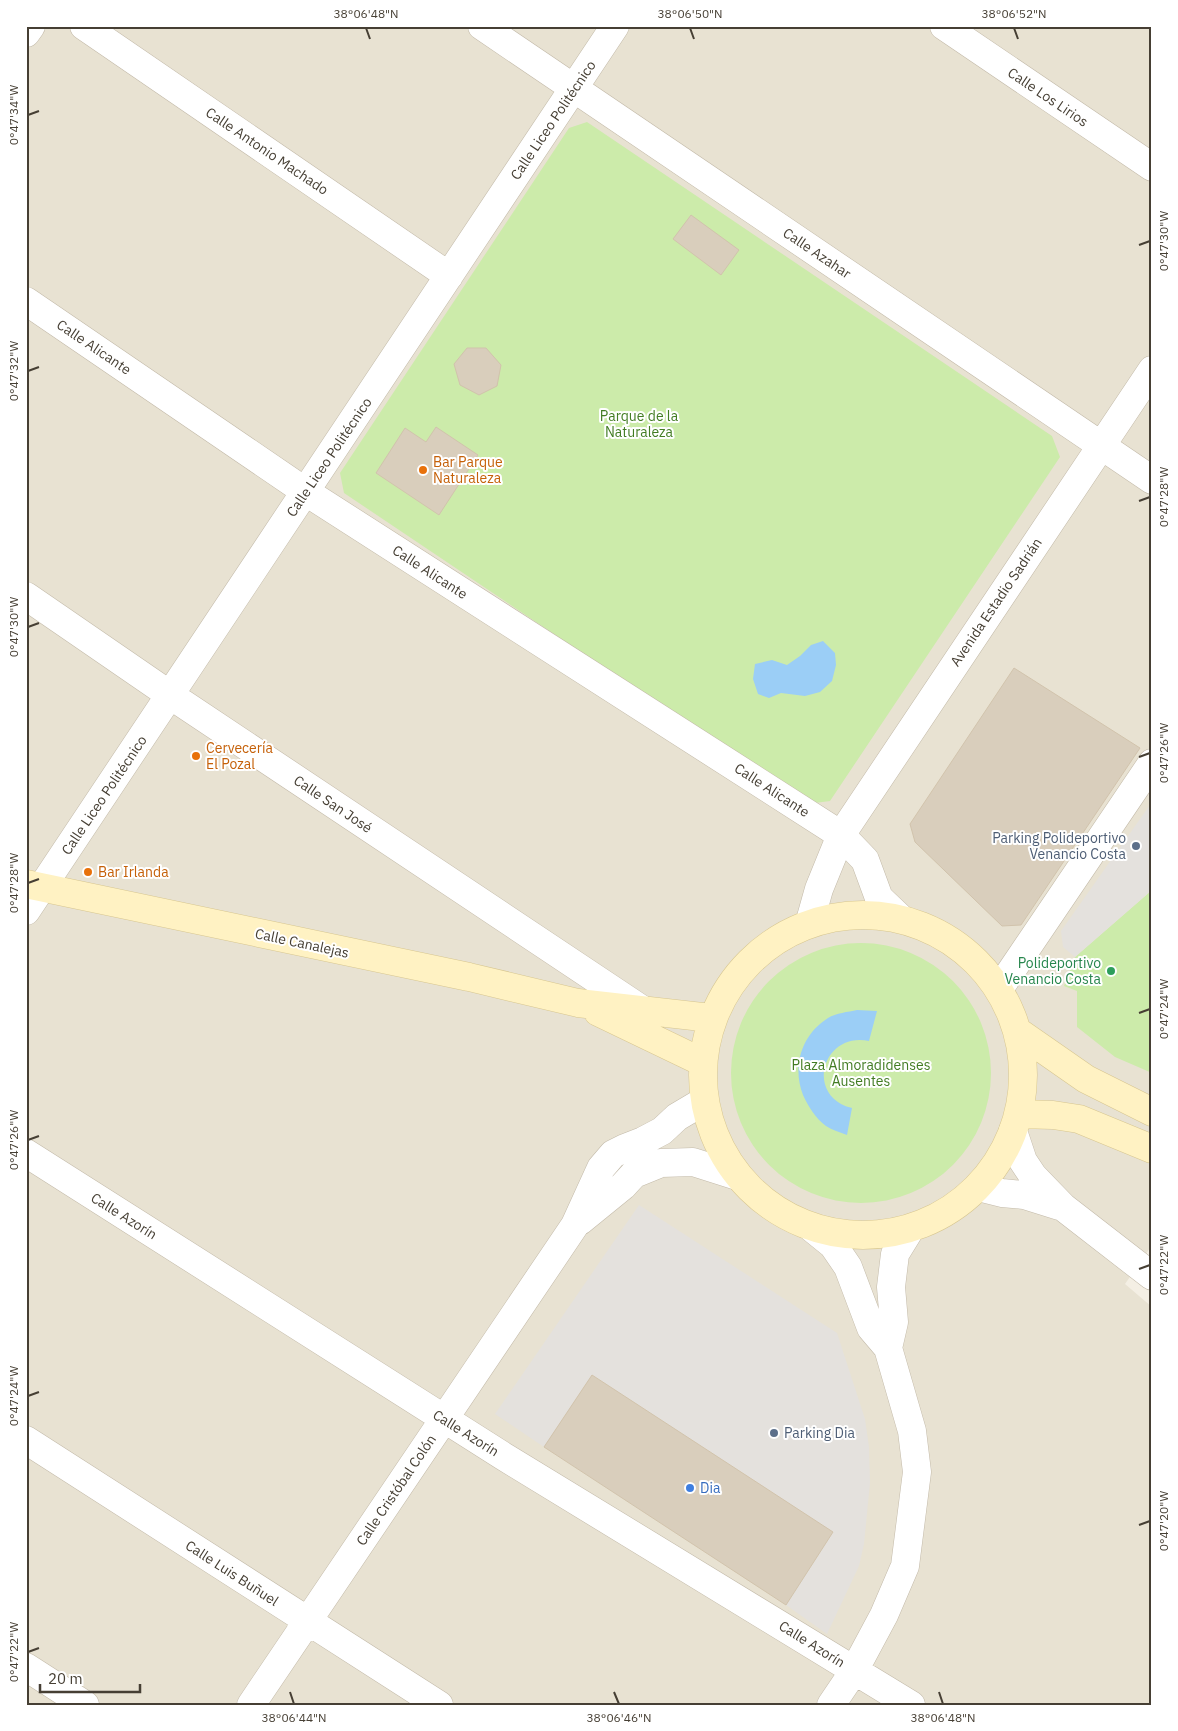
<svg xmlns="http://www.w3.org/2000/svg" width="1178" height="1731" viewBox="0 0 1178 1731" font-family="'IBM Plex Sans',sans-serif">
<rect width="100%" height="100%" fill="#f4efe4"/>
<path fill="#e8e2d2" d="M26 26H1152V1245L1125 1284 1152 1307V1705H26Z"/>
<path fill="#ccebaa" d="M587 122 1052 436 1060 457 830 801 807 804 344 493 340 473 569 128Z
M1152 890V1073L1115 1057 1077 1027V991L1064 986 1075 957Z
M731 1073a130 130 0 1 1 260 0a130 130 0 1 1-260 0Z"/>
<path fill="#e4e1dd" d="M1152 802V890L1075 957 1063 947 1061 931Z
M639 1205 837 1333 865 1419 869 1447 870 1483 864 1544 859 1566 827 1634 786 1605 833 1532 592 1375 544 1447 495 1414Z"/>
<path fill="#9bcef6" d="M823 641 835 653 836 665 832 681 820 692 805 696 781 693 769 698 758 694 753 679 755 664 772 660 787 665 800 656 811 645Z
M857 1010 877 1011 869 1041C827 1032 807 1085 841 1104 844 1106 849 1107 852 1108L847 1135C840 1132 832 1130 826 1126 816 1119 808 1106 803 1095 792 1067 801 1035 828 1018 836 1013 848 1012 857 1010Z"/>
<path fill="#d9cebc" stroke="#d1c3ac" d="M691 215 739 250 721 275 673 239Z
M467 348H486L501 365 497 386 479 395 460 385 454 364Z
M436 427 478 455 439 515 376 473 405 428 426 442Z
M1014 668 1140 748 1021 925 1002 926 915 842 910 824Z
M592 1375 833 1532 786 1605 544 1447Z"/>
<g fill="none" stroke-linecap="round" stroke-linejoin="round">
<defs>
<path id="street" d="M84 26 449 276
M482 26 1152 480
M944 26 1152 167
M26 33 31 26
M26 301 306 492 841 835 865 860 879 898 899 917
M26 596 170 695 641 1009
M26 911 615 26
M810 921 819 889 841 835 1152 370
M999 989 1152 763
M1013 1131 1023 1161 1033 1176 1063 1207 1152 1276
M26 1153 503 1456 911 1705
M978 1187 1002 1193 1024 1195 1059 1206
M580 1221 623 1186 634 1174 661 1163 693 1162 737 1176
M812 1228 833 1245 848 1267 871 1328 888 1348 912 1431 917 1472 905 1566 884 1615 854 1671 831 1705
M888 1348 894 1322 891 1287 895 1254 911 1228
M26 1440 439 1705
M26 1667 85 1705
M251 1705 575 1225 601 1168 613 1154 625 1148 643 1141 662 1131 677 1117 704 1101"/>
<path id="secondary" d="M26 884 469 977 578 1003 711 1018
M703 1075a160 160 0 1 1 320 0a160 160 0 1 1-320 0Z
M598 1012 702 1062
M1017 1031 1086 1079 1152 1112
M1019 1114 1053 1115 1079 1119 1152 1149"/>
</defs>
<use href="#street" stroke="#c3baa9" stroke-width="29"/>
<use href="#secondary" stroke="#d7c690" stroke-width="29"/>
<use href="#street" stroke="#fff" stroke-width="28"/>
<use href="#secondary" stroke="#fff2c3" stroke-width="28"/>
</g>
<path fill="none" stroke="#463f34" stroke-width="2" d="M366 28 370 39M690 28 694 39M1014 28 1018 39M28 115 39 111M1139 245 1150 241M28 371 39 367M1139 501 1150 497M28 627 39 623M1139 757 1150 753M28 883 39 879M1139 1013 1150 1009M28 1140 39 1136M1139 1269 1150 1265M28 1396 39 1392M1139 1525 1150 1521M28 1652 39 1648M290 1692 294 1704M614 1692 619 1704M939 1692 943 1704"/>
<g fill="#e8710a" stroke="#fff" stroke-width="2">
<circle cx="423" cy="470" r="5"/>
<circle cx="196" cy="756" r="5"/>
<circle cx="88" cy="872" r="5"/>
</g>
<g fill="#5c6f8a" stroke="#fff" stroke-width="2">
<circle cx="1136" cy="846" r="5"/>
<circle cx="774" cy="1433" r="5"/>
</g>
<circle fill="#2e9e5b" stroke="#fff" stroke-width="2" cx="1111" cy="971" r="5"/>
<circle fill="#3f7fe0" stroke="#fff" stroke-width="2" cx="690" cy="1488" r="5"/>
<g text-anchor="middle" stroke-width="4" stroke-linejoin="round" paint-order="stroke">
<g font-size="14" fill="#463f34" stroke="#fff">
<text transform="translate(1048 97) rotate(34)" y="5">Calle Los Lirios</text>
<text transform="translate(553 120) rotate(-56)" y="5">Calle Liceo Politécnico</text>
<text transform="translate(267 151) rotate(34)" y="5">Calle Antonio Machado</text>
<text transform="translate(817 253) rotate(34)" y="5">Calle Azahar</text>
<text transform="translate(94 347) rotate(34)" y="5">Calle Alicante</text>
<text transform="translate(329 457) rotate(-56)" y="5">Calle Liceo Politécnico</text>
<text transform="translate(430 572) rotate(33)" y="5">Calle Alicante</text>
<text transform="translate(996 602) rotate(-56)" y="5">Avenida Estadio Sadrián</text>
<text transform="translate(772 790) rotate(33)" y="5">Calle Alicante</text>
<text transform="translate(104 795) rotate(-56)" y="5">Calle Liceo Politécnico</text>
<text transform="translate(333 804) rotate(34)" y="5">Calle San José</text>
<text transform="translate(302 943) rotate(12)" y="5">Calle Canalejas</text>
<text transform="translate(124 1216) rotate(32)" y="5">Calle Azorín</text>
<text transform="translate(466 1433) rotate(32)" y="5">Calle Azorín</text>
<text transform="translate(396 1490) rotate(-56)" y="5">Calle Cristóbal Colón</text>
<text transform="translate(232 1573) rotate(33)" y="5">Calle Luis Buñuel</text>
<text transform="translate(812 1644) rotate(32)" y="5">Calle Azorín</text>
</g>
<g font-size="14" fill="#427c23" stroke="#fff">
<text x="639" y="421">Parque de la<tspan x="639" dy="16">Naturaleza</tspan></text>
<text x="861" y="1070">Plaza Almoradidenses<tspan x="861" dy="16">Ausentes</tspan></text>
</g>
<g font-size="14" fill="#c56008" stroke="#fff" text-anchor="start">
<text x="433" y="467">Bar Parque<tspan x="433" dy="16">Naturaleza</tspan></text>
<text x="206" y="753">Cervecería<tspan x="206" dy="16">El Pozal</tspan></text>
<text x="98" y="877">Bar Irlanda</text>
</g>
<g font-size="14" fill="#4e5e75" stroke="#fff" text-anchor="end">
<text x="1126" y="843">Parking Polideportivo<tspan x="1126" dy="16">Venancio Costa</tspan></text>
<text x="784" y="1438" text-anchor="start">Parking Dia</text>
</g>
<g font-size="14" fill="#27864d" stroke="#fff" text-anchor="end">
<text x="1101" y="968">Polideportivo<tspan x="1101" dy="16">Venancio Costa</tspan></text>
</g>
<g font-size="14" fill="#366cbe" stroke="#fff" text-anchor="start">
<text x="700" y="1493">Dia</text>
</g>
</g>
<rect width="1178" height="1731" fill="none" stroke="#ffffff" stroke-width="55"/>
<path d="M40 1684v8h100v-8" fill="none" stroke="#463f34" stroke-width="2.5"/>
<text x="48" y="1684" font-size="15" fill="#463f34" stroke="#ffffff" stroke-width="4" paint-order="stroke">20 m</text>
<rect x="28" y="28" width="1122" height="1676" fill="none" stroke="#463f34" stroke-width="2"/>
<g font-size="12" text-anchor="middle" fill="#463f34">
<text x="366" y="18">38°06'48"N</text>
<text x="690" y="18">38°06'50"N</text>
<text x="1014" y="18">38°06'52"N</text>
<text transform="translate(14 115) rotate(-90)" y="4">0°47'34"W</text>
<text transform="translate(1164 241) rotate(-90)" y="4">0°47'30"W</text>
<text transform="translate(14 371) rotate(-90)" y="4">0°47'32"W</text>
<text transform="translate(1164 497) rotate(-90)" y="4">0°47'28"W</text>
<text transform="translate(14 627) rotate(-90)" y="4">0°47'30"W</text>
<text transform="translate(1164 753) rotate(-90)" y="4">0°47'26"W</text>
<text transform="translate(14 883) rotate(-90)" y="4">0°47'28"W</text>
<text transform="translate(1164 1009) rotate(-90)" y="4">0°47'24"W</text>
<text transform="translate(14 1140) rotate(-90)" y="4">0°47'26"W</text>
<text transform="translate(1164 1265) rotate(-90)" y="4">0°47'22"W</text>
<text transform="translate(14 1396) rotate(-90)" y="4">0°47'24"W</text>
<text transform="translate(1164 1521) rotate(-90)" y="4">0°47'20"W</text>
<text transform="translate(14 1652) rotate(-90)" y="4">0°47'22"W</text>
<text x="294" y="1722">38°06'44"N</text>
<text x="619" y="1722">38°06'46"N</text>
<text x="943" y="1722">38°06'48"N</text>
</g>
</svg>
